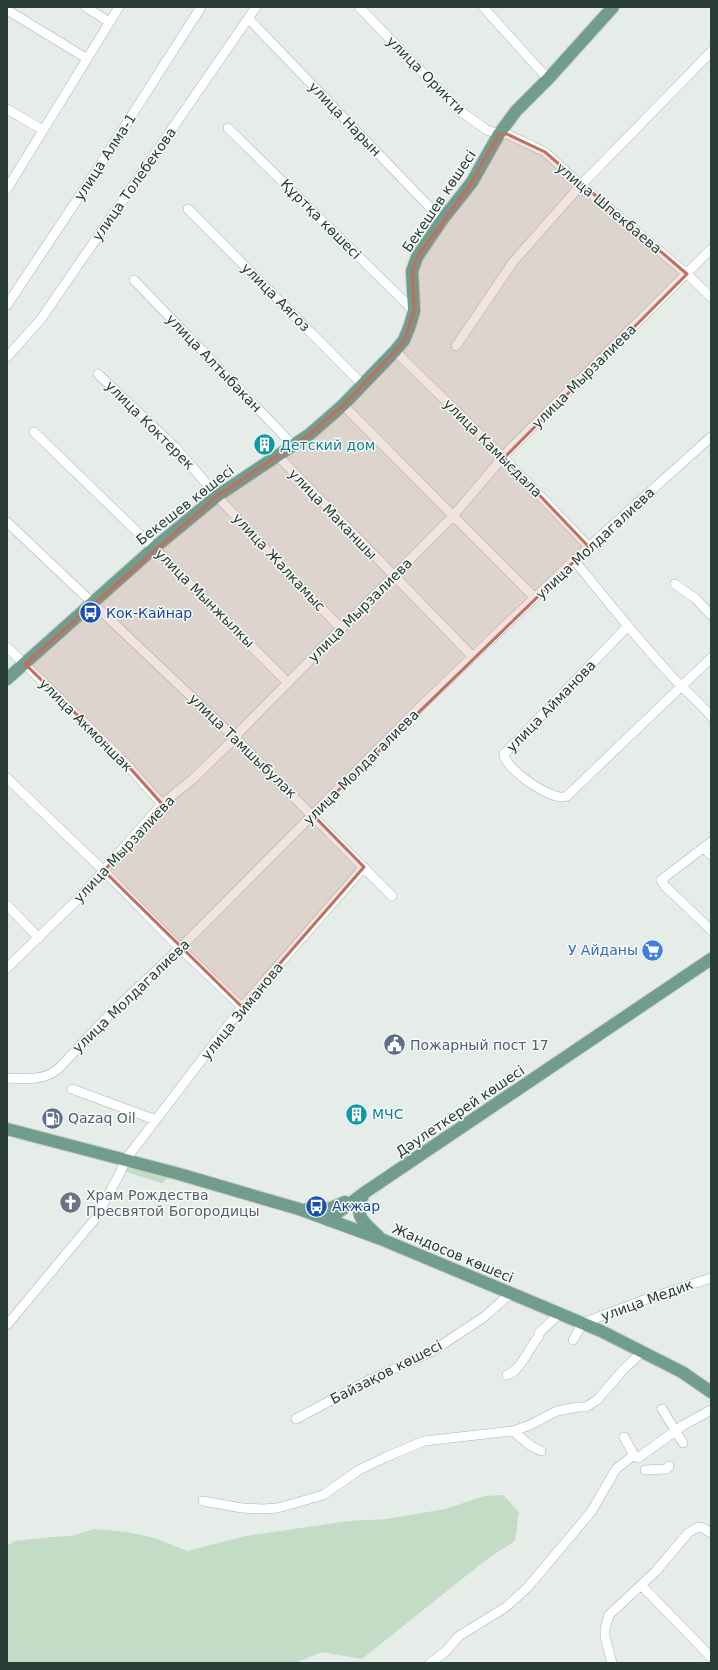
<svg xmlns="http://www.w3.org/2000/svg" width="718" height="1670" viewBox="0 0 718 1670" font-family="'DejaVu Sans',sans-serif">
<rect width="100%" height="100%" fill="#e6ede9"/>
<path fill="#c2dcc6" d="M126 1167 168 1178 162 1183 127 1172 124 1170Z
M503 1495 519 1512 515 1541 490 1557 457 1583 362 1659 322 1652 295 1663H7V1546L14 1541 51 1537 72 1536 94 1529 127 1532 155 1538 187 1551 246 1536 349 1521 387 1519 445 1509 485 1496Z"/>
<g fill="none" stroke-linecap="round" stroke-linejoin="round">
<defs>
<path id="minor" d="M86 7 109 22
M359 7 460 111 487 130 499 134H507L545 152 581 185 687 274 711 297
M483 7 548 79
M7 10 86 58
M248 18 442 220
M7 109 43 130
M228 128 414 311
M7 189 119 7
M188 209 363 385
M134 280 293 445
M7 305 93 176 201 7
M456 346 513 262 581 185 711 52
M395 351 504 458 589 547
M7 357 41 319 256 7
M98 374 176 448 217 496 302 589 341 628
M343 405 535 598
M34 432 154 548 288 683
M278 456 473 657
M7 522 235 738 392 896
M574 560C604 597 634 635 666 670 680 686 697 700 711 716
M675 584 696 599 711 615
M628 626 504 754C504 768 553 803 567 796L711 658
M7 647 121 758 162 804
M7 778 104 871 180 948 242 1007
M711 842 661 880 665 886 711 930
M704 848 711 855
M7 905 39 938
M7 968 81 896 162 804 194 778 235 738 241 730 453 516 510 449 711 249
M7 1078C25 1079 45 1081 59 1068L109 1015 180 948 421 706 574 560 711 437
M72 1089 156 1120
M7 1325 95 1219 119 1175 126 1159 242 1007 364 867
M573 1340 583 1323 644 1300 711 1278
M507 1375C521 1371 529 1347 539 1336V1333L559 1314
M662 1409 683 1443
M296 1419 367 1381 431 1352 484 1317 511 1293
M513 1431 531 1446 541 1451
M624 1437 634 1455
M645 1470 666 1469 669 1466
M203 1501 242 1508 262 1509 278 1508 323 1495 359 1470 386 1457 424 1441 513 1431 530 1425 557 1411 578 1407H586L597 1400 623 1370 643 1351
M641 1585 711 1657
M430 1663 445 1652 459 1636 506 1607 527 1588 591 1512 616 1469 634 1455 638 1458 682 1426 711 1410
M612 1663 605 1637V1629L609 1615 656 1571 688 1533 698 1527 703 1528 711 1533"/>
<path id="major" d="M7 679 154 548 217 496 310 434 343 405 395 351 404 340 410 325 414 311 412 271 417 257 442 220 472 182 499 134 516 111 548 79 613 7
M7 1129 179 1174 299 1209 381 1239 601 1331 682 1372 711 1392
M364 1193C353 1217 362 1220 379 1237
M307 1209H328L345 1202
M328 1220 364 1193 711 959"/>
</defs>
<use href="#minor" stroke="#a9b5af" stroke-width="10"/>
<use href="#major" stroke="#c3c9c6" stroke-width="14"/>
<use href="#minor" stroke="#fff" stroke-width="9"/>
<use href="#major" stroke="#709d8c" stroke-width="12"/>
</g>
<path fill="#bd7163" fill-opacity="0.2" stroke="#bd7163" stroke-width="3" stroke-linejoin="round" d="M499 134H507L545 152 687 274 504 458 589 547 313 815 364 867 242 1007 104 871 162 804 121 758 25 664 217 496 310 434 343 405 395 351 404 340 414 311 412 271 417 257 472 182Z"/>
<defs>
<symbol id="building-disc" viewBox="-11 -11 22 22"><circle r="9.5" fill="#0f9aa8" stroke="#f6faf8"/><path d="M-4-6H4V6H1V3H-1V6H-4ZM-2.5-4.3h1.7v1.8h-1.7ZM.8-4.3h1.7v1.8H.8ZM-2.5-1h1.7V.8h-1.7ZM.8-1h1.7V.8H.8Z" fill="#fff"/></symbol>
<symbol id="bus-disc" viewBox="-11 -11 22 22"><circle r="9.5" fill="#1a4fb4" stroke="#f6faf8"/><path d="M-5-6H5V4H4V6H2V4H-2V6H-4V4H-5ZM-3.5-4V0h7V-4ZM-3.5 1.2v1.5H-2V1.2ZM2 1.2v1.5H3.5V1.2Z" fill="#fff"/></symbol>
<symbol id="supermarket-disc" viewBox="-11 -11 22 22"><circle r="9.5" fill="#3f7fe0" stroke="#f6faf8"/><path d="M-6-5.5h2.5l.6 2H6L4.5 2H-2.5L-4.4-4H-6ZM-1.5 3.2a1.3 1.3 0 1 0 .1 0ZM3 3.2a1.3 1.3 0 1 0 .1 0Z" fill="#fff"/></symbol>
<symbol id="civic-disc" viewBox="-11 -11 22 22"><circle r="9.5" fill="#5c6f8a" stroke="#f6faf8"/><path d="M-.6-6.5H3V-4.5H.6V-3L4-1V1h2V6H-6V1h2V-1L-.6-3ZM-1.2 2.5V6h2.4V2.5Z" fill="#fff"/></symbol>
<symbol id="fuel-disc" viewBox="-11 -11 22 22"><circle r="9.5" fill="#5c6f8a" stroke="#f6faf8"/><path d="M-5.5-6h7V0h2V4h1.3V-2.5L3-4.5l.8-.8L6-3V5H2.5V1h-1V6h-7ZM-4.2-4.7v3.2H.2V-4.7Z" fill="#fff"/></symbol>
<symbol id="church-disc" viewBox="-11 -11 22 22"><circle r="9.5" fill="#6b7280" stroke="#f6faf8"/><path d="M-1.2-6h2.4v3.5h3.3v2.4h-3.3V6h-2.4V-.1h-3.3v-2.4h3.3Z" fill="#fff"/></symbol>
</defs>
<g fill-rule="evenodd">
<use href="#building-disc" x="252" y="432" width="25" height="25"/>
<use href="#bus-disc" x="78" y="600" width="25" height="25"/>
<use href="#supermarket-disc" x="640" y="938" width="25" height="25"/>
<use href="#civic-disc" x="382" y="1032" width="25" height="25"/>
<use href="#building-disc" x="344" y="1102" width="25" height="25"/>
<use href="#fuel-disc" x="40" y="1106" width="25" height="25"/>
<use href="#church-disc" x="58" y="1190" width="25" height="25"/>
<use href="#bus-disc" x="304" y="1194" width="25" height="25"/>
</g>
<g text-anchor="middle" stroke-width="3" stroke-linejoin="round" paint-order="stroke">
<g font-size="14" fill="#273d35" stroke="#f6faf8">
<text transform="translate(426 75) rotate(45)" y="5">улица Орикти</text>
<text transform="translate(345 119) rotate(46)" y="5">улица Нарын</text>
<text transform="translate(105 157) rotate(-57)" y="5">улица Алма-1</text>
<text transform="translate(134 184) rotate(-55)" y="5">улица Толебекова</text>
<text transform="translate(439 201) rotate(-56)" y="5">Бекешев көшесі</text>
<text transform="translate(609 208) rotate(40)" y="5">улица Шпекбаева</text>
<text transform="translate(321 219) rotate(45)" y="5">Құртқа көшесі</text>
<text transform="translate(276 297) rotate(45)" y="5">улица Аягоз</text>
<text transform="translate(214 363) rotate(46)" y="5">улица Алтыбакан</text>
<text transform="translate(584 376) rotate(-45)" y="5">улица Мырзалиева</text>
<text transform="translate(150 425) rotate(45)" y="5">улица Коктерек</text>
<text transform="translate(493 448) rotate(45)" y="5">улица Камысдала</text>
<text transform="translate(185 505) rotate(-38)" y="5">Бекешев көшесі</text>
<text transform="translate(333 514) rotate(46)" y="5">улица Маканшы</text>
<text transform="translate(595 543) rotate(-43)" y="5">улица Молдагалиева</text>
<text transform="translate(279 562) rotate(47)" y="5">улица Жалкамыс</text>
<text transform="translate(205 598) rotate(45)" y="5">улица Мынжылкы</text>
<text transform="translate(360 610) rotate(-45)" y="5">улица Мырзалиева</text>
<text transform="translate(551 706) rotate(-46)" y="5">улица Айманова</text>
<text transform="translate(86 725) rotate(45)" y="5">улица Акмоншак</text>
<text transform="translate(243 746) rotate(44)" y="5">улица Тамшыбулак</text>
<text transform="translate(361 767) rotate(-45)" y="5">улица Молдагалиева</text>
<text transform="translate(124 849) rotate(-47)" y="5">улица Мырзалиева</text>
<text transform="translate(131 996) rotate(-44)" y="5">улица Молдагалиева</text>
<text transform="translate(242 1011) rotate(-51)" y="5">улица Зиманова</text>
<text transform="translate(460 1111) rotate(-34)" y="5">Дәулеткерей көшесі</text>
<text transform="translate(453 1253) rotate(23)" y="5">Жандосов көшесі</text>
<text transform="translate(647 1300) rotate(-20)" y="5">улица Медик</text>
<text transform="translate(386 1372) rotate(-27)" y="5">Байзақов көшесі</text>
</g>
<g font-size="14" fill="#0d838f" stroke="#f6faf8" text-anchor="start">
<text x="280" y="450">Детский дом</text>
<text x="372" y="1119">МЧС</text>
</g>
<g font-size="14" fill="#164399" stroke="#f6faf8" text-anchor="start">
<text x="106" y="618">Кок-Кайнар</text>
<text x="332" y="1211">Акжар</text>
</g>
<g font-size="14" fill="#366cbe" stroke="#f6faf8" text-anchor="end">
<text x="638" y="955">У Айданы</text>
</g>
<g font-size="14" fill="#4e5e75" stroke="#f6faf8" text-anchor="start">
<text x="410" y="1050">Пожарный пост 17</text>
<text x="68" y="1123">Qazaq Oil</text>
</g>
<g font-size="14" fill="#5b616d" stroke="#f6faf8" text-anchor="start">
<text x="86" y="1200">Храм Рождества<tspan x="86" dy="16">Пресвятой Богородицы</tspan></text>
</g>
</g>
<rect width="718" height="1670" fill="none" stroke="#273d35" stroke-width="16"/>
</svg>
